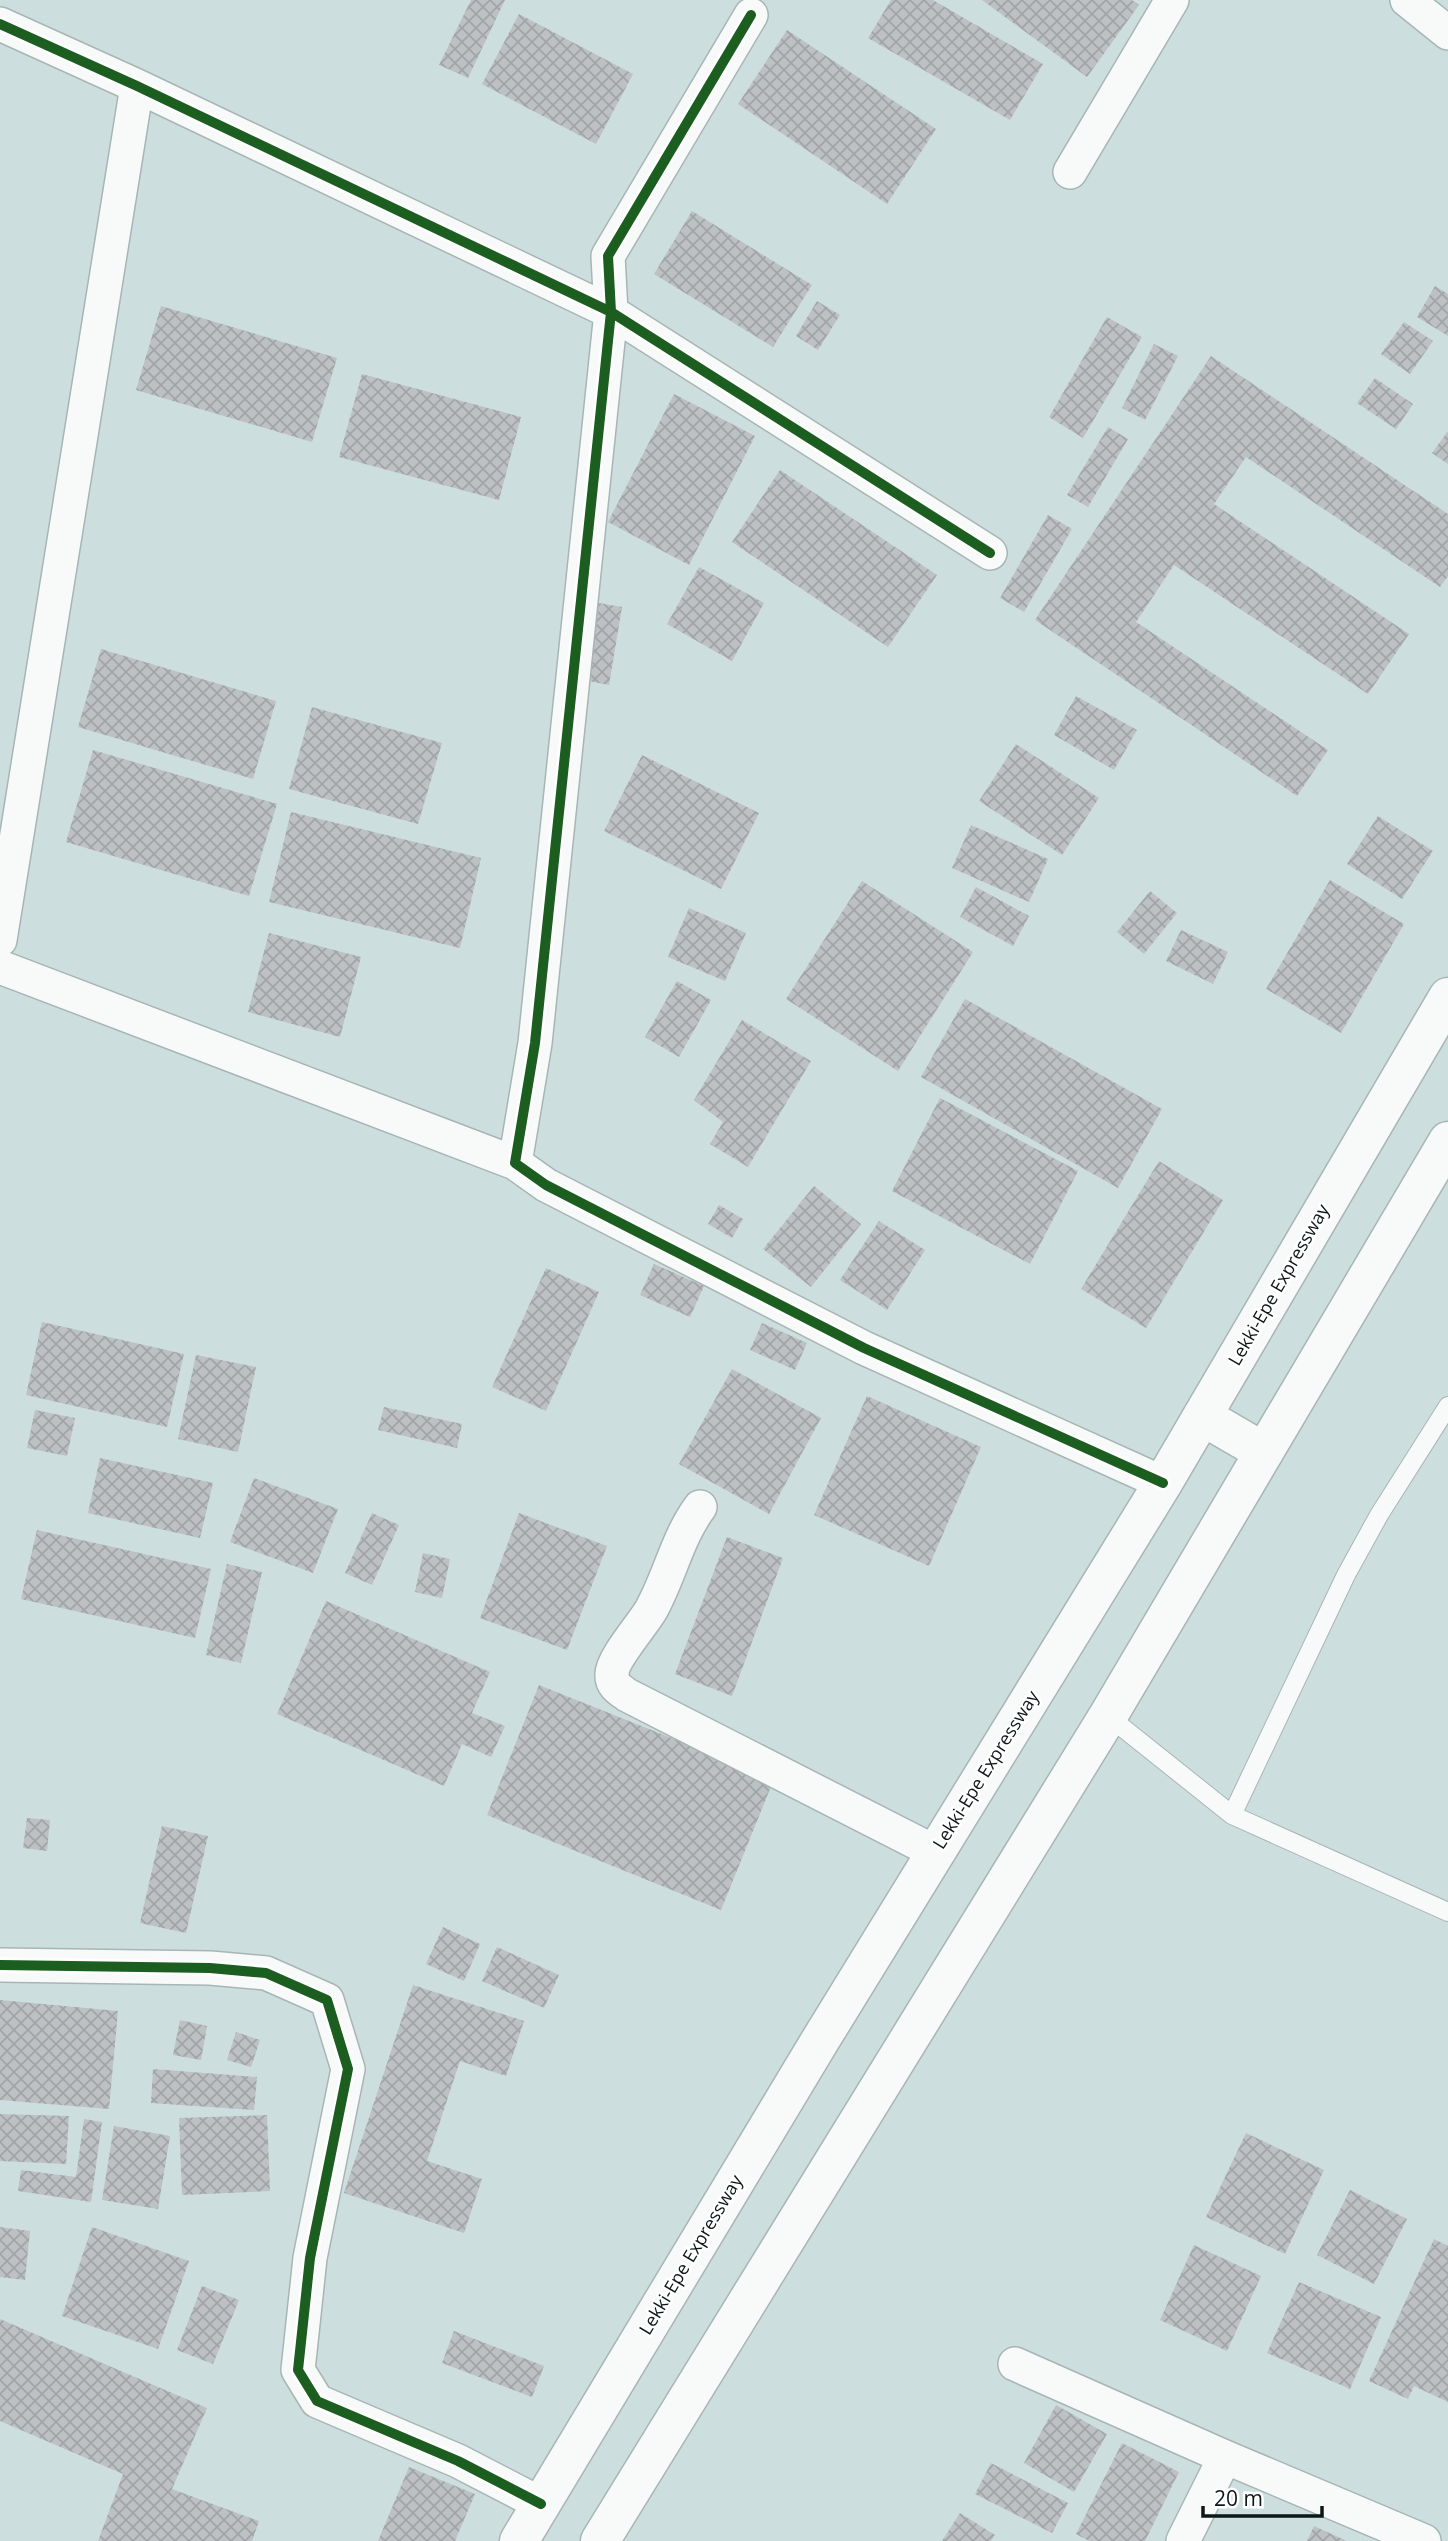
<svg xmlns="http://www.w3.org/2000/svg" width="1448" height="2541" viewBox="0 0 1448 2541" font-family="'Open Sans',sans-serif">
<defs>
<pattern id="building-cross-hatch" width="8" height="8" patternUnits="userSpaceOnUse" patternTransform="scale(1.75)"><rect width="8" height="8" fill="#bec1c4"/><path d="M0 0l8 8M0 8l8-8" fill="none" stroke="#a2a5a8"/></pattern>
</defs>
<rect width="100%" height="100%" fill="#cddede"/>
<path fill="url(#building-cross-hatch)" d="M471 0H505L468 78 439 65Z
M891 0H933L1043 64 1010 120 868 38Z
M982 0H1132L1139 5 1087 77Z
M519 14 633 74 596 144 482 84Z
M787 30 936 129 887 204 738 104Z
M692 211 812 285 773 347 654 274Z
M1435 286 1448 294V336L1417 317Z
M817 301 840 315 818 350 796 336Z
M161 306 337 358 312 442 136 390Z
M1107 317 1142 337 1083 438 1049 417Z
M1404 322 1433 341 1410 374 1381 354Z
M1154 344 1178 356 1145 420 1122 408Z
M1211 356 1448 514V576L1440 587 1246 457 1214 504 1409 634 1368 694 1174 565 1136 622 1328 750 1297 796 1035 620Z
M362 374 521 417 499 500 339 457Z
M1375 378 1413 404 1396 429 1357 403Z
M674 394 755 436 689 565 608 522Z
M1108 427 1128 439 1088 507 1067 495Z
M1448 431V464L1432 453Z
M780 470 937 575 888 647 732 542Z
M1048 515 1072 529 1024 612 1000 598Z
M699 567 764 603 732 661 667 624Z
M593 602 622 607 609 685 579 679Z
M101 649 276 701 253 779 78 727Z
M1076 696 1137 730 1114 770 1054 735Z
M312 707 442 743 418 824 289 789Z
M1016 744 1099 798 1062 855 979 801Z
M93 750 277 804 249 896 66 842Z
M642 755 759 813 721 889 604 831Z
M291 812 481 858 460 948 269 902Z
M1378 816 1433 851 1402 899 1347 864Z
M971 825 1048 859 1029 902 952 868Z
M1330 880 1404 924 1341 1033 1266 989Z
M862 881 973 952 898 1071 786 999Z
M976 887 1029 916 1013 946 960 917Z
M1150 891 1177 913 1144 954 1117 932Z
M689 908 746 933 725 981 668 957Z
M1181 930 1228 952 1213 984 1166 961Z
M269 933 361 957 340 1037 248 1012Z
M677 981 711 1000 679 1057 645 1037Z
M965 999 1162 1109 1118 1188 921 1077Z
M742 1020 811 1061 748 1167 710 1144 723 1122 694 1100Z
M940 1098 1078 1171 1030 1264 892 1191Z
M1159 1161 1223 1200 1146 1328 1081 1289Z
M814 1186 861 1224 811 1287 763 1249Z
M719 1205 743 1219 732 1238 708 1224Z
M879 1221 925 1250 887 1310 840 1280Z
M654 1264 704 1286 690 1317 640 1295Z
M546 1268 599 1292 546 1411 492 1387Z
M42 1322 184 1354 167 1427 26 1395Z
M762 1323 807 1343 795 1370 750 1350Z
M196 1355 256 1367 238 1452 178 1439Z
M732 1369 821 1418 769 1514 679 1464Z
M867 1396 981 1447 929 1566 814 1515Z
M384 1407 462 1424 457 1448 378 1430Z
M35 1410 75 1418 67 1456 27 1448Z
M100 1458 213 1483 200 1538 88 1513Z
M254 1478 338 1509 313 1573 230 1542Z
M372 1513 399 1525 372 1585 345 1573Z
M519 1513 607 1546 567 1650 480 1618Z
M37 1530 211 1569 195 1638 21 1599Z
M727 1537 783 1558 732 1696 675 1674Z
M423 1553 450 1559 442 1598 415 1592Z
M227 1564 262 1572 241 1663 206 1655Z
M326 1601 490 1672 472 1713 505 1726 491 1757 462 1744 444 1786 277 1714Z
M539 1685 774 1779 721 1910 487 1815Z
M27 1818 50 1820 47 1851 23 1848Z
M162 1826 208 1836 186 1933 140 1923Z
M443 1927 480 1944 464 1981 426 1964Z
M497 1947 559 1975 544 2008 482 1981Z
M413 1985 524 2021 506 2076 460 2061 427 2161 482 2179 464 2233 344 2193Z
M0 2000 118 2011 109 2109 0 2100Z
M180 2020 207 2026 201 2060 173 2055Z
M236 2032 260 2040 251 2067 227 2060Z
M153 2069 257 2077 254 2110 151 2103Z
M0 2114 69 2116 66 2164 0 2161Z
M267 2115 270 2191 182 2195 179 2118Z
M84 2119 102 2122 91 2202 18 2191 21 2170 76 2177Z
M114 2126 170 2136 158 2209 102 2200Z
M1246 2133 1324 2170 1285 2254 1206 2217Z
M1350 2190 1407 2219 1374 2284 1317 2255Z
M0 2227 30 2231 25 2280 0 2277Z
M92 2227 189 2261 158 2349 62 2316Z
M1434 2239 1448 2246V2402L1414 2386 1408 2399 1369 2381Z
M1194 2245 1261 2276 1227 2351 1160 2320Z
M1299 2282 1381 2317 1350 2389 1267 2353Z
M202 2286 239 2300 213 2364 177 2350Z
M0 2319 207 2408 172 2489 259 2521 252 2541H98L123 2474 0 2421Z
M454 2331 544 2366 532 2397 442 2363Z
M1056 2405 1107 2434 1074 2492 1024 2463Z
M1122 2443 1179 2472 1145 2541H1089L1076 2534Z
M991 2463 1068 2503 1052 2533 975 2494Z
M409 2467 475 2494 455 2541H378Z
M960 2513 995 2535 991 2541H942Z
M1314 2526 1347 2541H1307Z"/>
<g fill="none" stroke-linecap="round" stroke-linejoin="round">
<defs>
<path id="lane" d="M1108 1716 1232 1815 1448 1912
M1232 1815 1346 1575 1379 1515 1448 1406"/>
<path id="street" d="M1407 0 1448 33
M751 15 608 256 611 312 535 1043 515 1163 546 1185 864 1348 1163 1483
M0 24 137 86 611 312 990 553
M1070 172 1172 0
M0 940 137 86
M0 967 515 1163
M700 1507C677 1538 670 1576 651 1610 643 1624 612 1659 612 1674 611 1685 620 1690 627 1695L935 1852
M0 1965 210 1968 266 1973 327 2000 348 2069 310 2258 298 2370 317 2401 458 2461 541 2504
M1015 2364 1225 2457 1424 2541
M1183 2541 1225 2457"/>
<path id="highway" d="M1202 1416 1264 1452
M519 2541 821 2039 1163 1483 1448 997
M600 2541 1108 1716 1448 1141"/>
</defs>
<use href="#lane" stroke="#a8b5b5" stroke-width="20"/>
<use href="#street" stroke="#a8b5b5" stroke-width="36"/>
<use href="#highway" stroke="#a8b5b5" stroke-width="41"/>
<use href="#lane" stroke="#f8fafa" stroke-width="18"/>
<use href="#street" stroke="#f8fafa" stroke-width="33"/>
<use href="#highway" stroke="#f8fafa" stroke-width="38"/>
<defs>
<path id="cycleway" d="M751 15 608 256 611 312 535 1043 515 1163 546 1185 864 1348 1163 1483
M0 24 137 86 611 312 990 553
M0 1965 210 1968 266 1973 327 2000 348 2069 310 2258 298 2370 317 2401 458 2461 541 2504"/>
</defs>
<use href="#cycleway" stroke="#fff" stroke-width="15"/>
<use href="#cycleway" stroke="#1b5e20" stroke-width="10"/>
</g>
<g text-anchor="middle" stroke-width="5" stroke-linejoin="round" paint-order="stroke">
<g font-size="18" fill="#0c1818" stroke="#fff">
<text transform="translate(1279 1285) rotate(-60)" y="6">Lekki-Epe Expressway</text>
<text transform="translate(986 1770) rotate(-58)" y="6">Lekki-Epe Expressway</text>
<text transform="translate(691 2255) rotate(-59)" y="6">Lekki-Epe Expressway</text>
</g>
</g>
<path d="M1203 2506v10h119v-10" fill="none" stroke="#0c1818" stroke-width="3.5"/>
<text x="1214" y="2506" font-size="21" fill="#0c1818" stroke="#ffffff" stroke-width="5" paint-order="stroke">20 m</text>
</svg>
